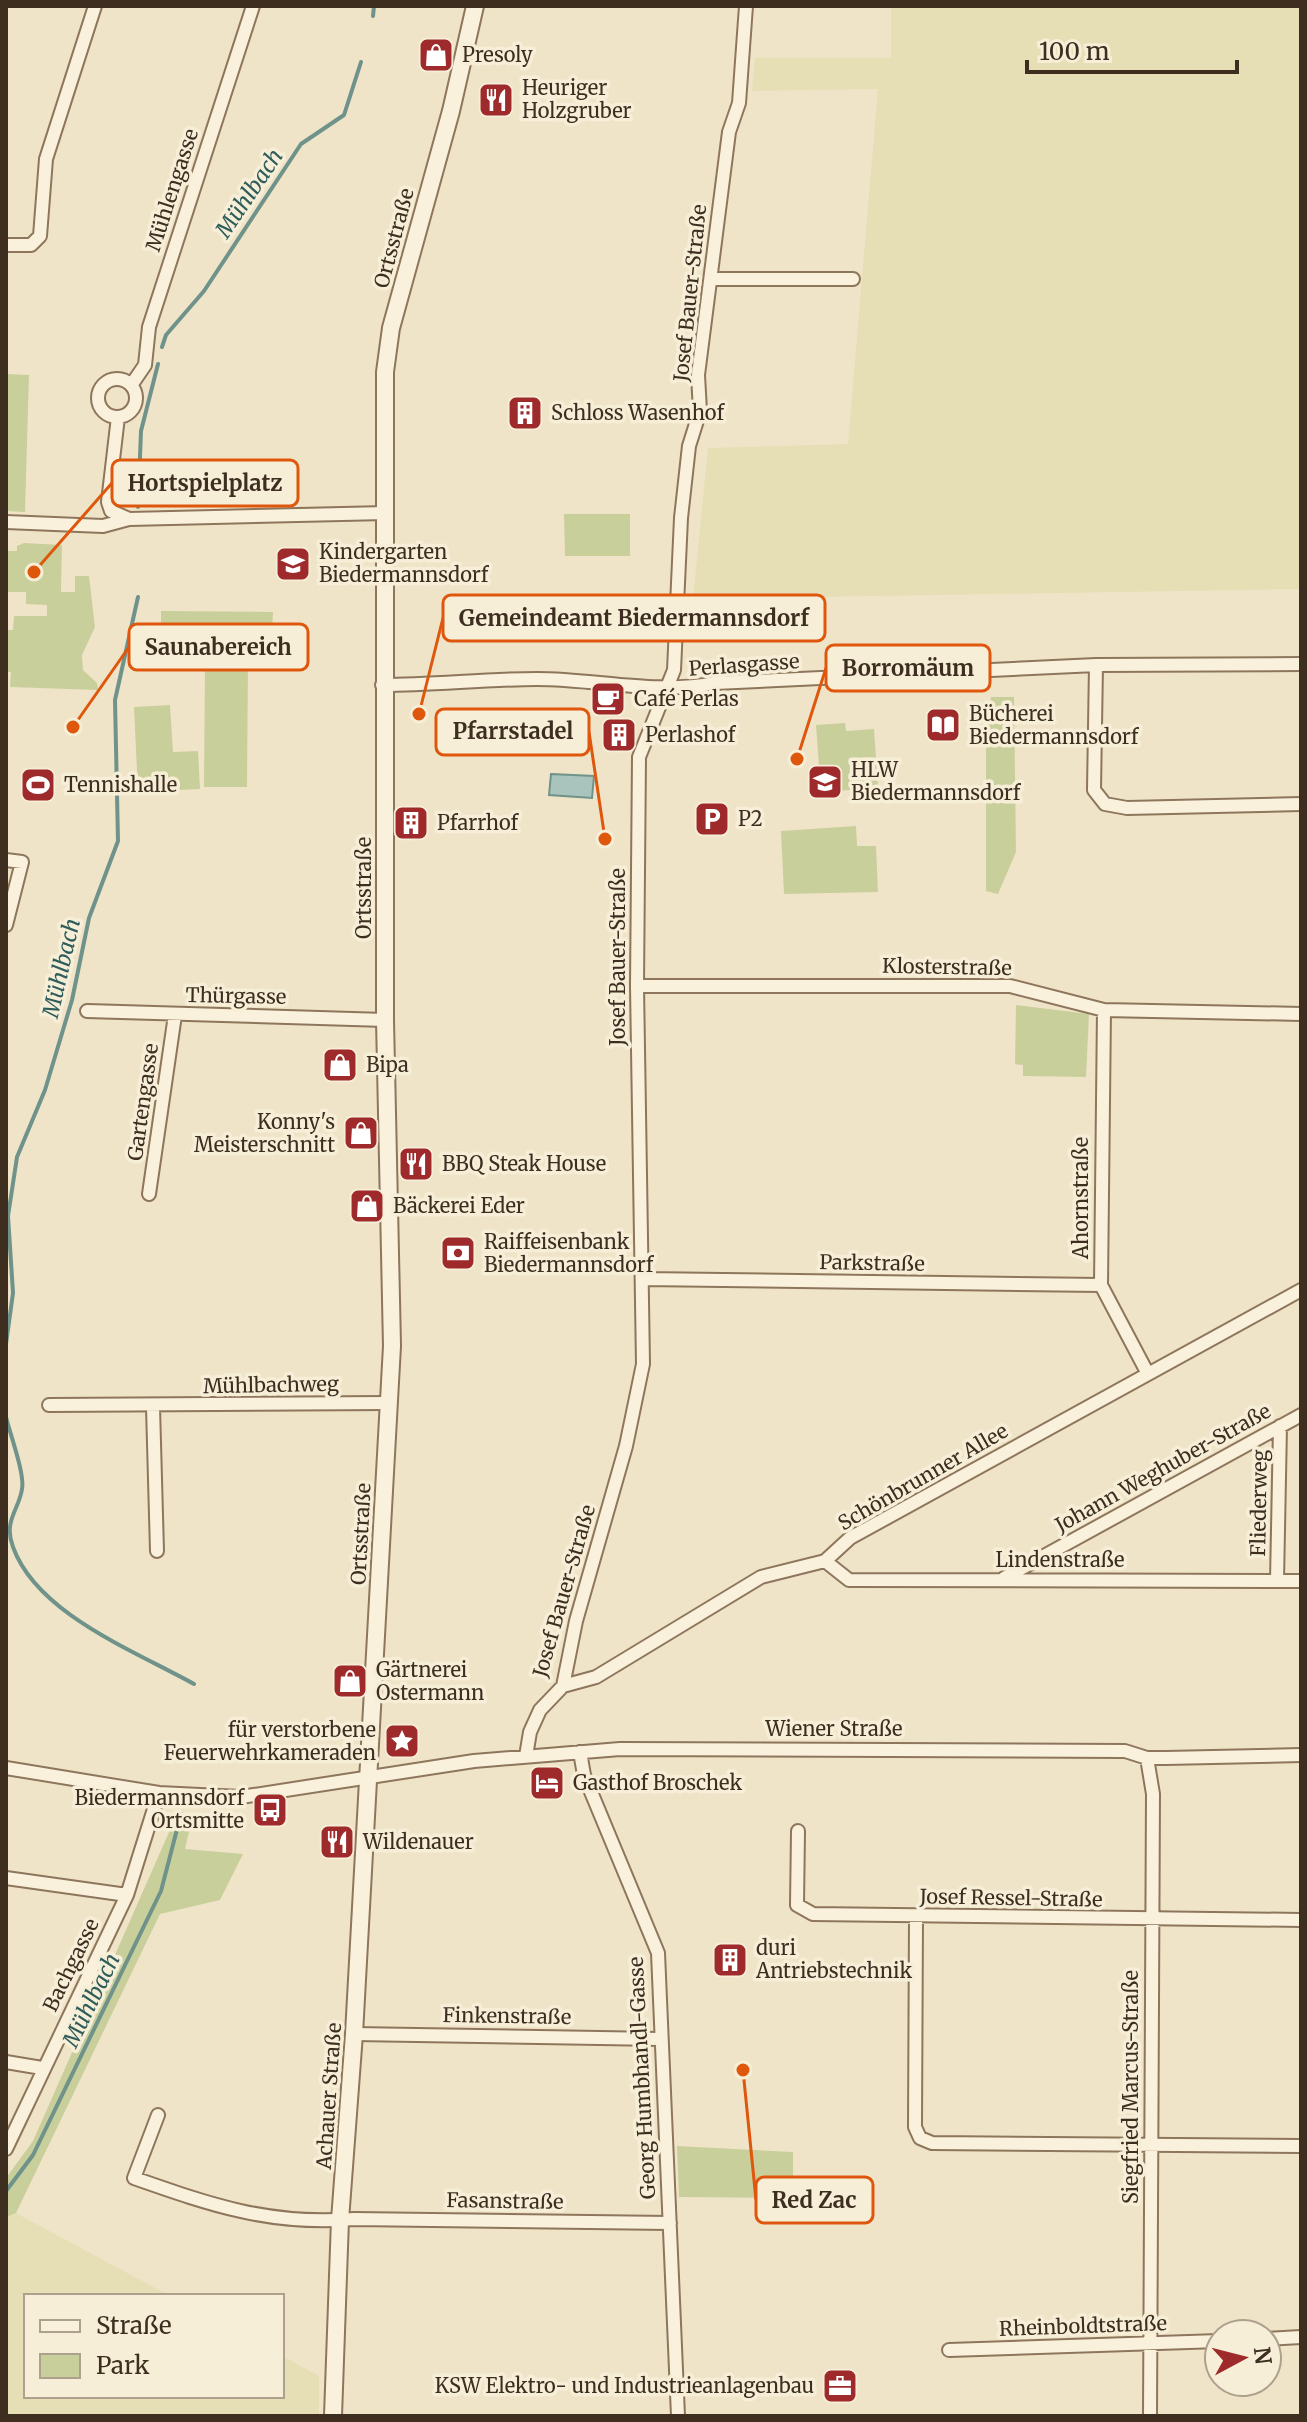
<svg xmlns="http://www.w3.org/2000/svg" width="1307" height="2422" viewBox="0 0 1307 2422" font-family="Merriweather,serif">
<rect width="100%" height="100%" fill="#f0e4c8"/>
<path fill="#e6deb5" d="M891 6H1301V589L693 599 708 448 848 444 878 89 752 91 755 58H891Z
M16 2213 170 2296H26V2396H282V2356L319 2376V2416H6V2217Z"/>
<path fill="#c9cf9b" d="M6 374 29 375 25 512 6 511Z
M564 514H630V556H565Z
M24 543 62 545 61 592H75V576H89L95 627 82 655 83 670 97 683 98 690 10 687 11 672H6V630H13L14 616H47V605L26 604V592H6V551H17V546Z
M161 611 273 612 271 655 161 654Z
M205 664H248L247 787H204Z
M991 697H1014L1016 852 998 894 986 891V742Z
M170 705 173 752 198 751 200 789 138 792 134 707Z
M845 723 846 731 874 729 878 788 821 792 816 725Z
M856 826 857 846H876L878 892 784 894 781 831Z
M1016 1005 1089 1014 1086 1077 1023 1076V1065L1015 1064Z
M177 1814H193L185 1849 243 1854 220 1900 160 1914 16 2213 6 2217V2178L33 2141Z
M677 2146 793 2152V2198L679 2197Z"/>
<path fill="#a9c4bc" stroke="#6f938a" stroke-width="2" d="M551 774 594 776 592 798 549 795Z"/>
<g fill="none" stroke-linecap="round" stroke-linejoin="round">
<path stroke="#6f938a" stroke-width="4" d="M373 16 374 6
M162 347 166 335 204 291 301 144 344 115 361 62
M138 507 141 431 158 364
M6 1344 13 1293 8 1216 17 1157 45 1090 72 1000 89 918 118 841 115 700 138 597
M6 1417C10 1434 25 1474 22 1489 19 1510 3 1521 13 1547 37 1614 135 1651 194 1684
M6 2191 33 2155 161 1891 181 1814"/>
<defs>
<path id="minor" d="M6 245H31L40 236 46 159 95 6
M711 279H853
M98 398a19 19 0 1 1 38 0a19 19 0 1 1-38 0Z
M132 384 145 365 149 327 253 6
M118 417 108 502 111 511 129 519
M6 522 103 526 129 519 386 513
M1096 665 1094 790 1105 804 1127 808 1301 804
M382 685C434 685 485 679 537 679 597 679 656 695 715 683L1096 665 1301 664
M6 860 22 862 6 925
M637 986H1010L1104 1010 1301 1014
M1104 1010 1101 1285 1148 1374
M87 1011 385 1020
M149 1194 175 1015
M643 1279 1101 1285
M49 1405 389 1403
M153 1407 157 1551
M825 1561 849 1580 1301 1581
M1004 1578 1301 1415
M1277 1581 1280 1426
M563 1686 596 1677 761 1577 825 1561 850 1538 1301 1290
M580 1752 584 1775 658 1953 678 2416
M526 1756 530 1732 540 1710 563 1686 576 1621 626 1446 643 1364 637 986 639 757 674 670 681 518 689 446 700 411 698 375 729 132 739 103 746 6
M1147 1758 1153 1794 1150 2416
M6 1768 159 1793 241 1797 474 1761 620 1749 1125 1751 1147 1758H1166L1301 1755
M798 1831 797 1905 813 1914 1301 1920
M6 1878 127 1895
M916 1918 915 2127 920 2138 932 2143 1301 2146
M354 2034 660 2039
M6 2062 42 2068
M158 2115 134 2178C211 2205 271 2226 354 2219L670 2223
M6 2149 127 1895 159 1793
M1267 2339 1301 2337
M949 2350 1219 2341"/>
<path id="tertiary" d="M333 2416 340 2220 354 2034 392 1346 385 1020V372L391 328 451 111 475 6"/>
</defs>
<use href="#minor" stroke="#8d765c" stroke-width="16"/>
<use href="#tertiary" stroke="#8d765c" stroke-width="20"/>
<use href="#minor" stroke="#faf1dc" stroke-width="12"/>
<use href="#tertiary" stroke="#faf1dc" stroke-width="16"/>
</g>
<defs>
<symbol id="shop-square" viewBox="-11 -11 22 22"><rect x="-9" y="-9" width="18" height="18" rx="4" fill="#9e2a2b" stroke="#f7eed8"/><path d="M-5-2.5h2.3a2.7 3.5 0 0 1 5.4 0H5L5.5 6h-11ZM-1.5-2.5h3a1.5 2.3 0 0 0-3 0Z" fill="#fff"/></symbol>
<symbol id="restaurant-square" viewBox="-11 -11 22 22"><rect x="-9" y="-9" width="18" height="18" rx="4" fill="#9e2a2b" stroke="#f7eed8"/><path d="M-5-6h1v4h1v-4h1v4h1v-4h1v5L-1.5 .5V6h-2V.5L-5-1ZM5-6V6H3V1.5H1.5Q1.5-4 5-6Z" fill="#fff"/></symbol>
<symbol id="building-square" viewBox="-11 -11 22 22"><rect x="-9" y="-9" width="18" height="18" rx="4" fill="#9e2a2b" stroke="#f7eed8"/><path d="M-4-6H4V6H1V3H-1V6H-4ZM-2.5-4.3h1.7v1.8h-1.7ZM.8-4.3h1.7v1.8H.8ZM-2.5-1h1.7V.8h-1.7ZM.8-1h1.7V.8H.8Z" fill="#fff"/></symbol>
<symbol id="school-square" viewBox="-11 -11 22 22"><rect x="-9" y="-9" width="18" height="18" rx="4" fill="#9e2a2b" stroke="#f7eed8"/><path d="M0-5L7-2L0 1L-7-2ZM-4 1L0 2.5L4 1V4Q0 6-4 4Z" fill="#fff"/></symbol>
<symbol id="cafe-square" viewBox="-11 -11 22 22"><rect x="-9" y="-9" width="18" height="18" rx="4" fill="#9e2a2b" stroke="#f7eed8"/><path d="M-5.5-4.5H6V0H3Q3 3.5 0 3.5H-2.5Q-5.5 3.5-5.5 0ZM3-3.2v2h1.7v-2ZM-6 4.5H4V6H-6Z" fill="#fff"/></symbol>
<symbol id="library-square" viewBox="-11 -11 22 22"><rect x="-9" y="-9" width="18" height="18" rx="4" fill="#9e2a2b" stroke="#f7eed8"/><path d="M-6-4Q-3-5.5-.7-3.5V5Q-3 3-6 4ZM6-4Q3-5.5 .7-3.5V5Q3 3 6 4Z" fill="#fff"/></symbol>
<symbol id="stadium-square" viewBox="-11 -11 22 22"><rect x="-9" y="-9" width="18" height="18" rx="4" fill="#9e2a2b" stroke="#f7eed8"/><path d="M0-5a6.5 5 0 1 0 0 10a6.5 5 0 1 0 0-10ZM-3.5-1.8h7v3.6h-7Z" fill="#fff"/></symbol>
<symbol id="parking-square" viewBox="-11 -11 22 22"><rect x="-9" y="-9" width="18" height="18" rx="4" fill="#9e2a2b" stroke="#f7eed8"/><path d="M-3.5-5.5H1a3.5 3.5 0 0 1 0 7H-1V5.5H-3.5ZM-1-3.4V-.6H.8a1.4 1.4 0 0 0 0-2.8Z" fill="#fff"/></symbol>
<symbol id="bank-square" viewBox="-11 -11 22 22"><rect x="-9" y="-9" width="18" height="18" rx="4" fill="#9e2a2b" stroke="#f7eed8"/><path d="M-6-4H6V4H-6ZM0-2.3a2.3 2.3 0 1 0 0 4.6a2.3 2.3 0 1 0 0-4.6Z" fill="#fff"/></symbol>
<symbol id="sight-square" viewBox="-11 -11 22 22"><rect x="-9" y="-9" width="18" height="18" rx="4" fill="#9e2a2b" stroke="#f7eed8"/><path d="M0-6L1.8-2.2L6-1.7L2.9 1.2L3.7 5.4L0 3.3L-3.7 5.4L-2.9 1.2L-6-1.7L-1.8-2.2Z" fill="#fff"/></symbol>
<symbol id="hotel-square" viewBox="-11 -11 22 22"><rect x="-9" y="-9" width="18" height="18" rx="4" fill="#9e2a2b" stroke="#f7eed8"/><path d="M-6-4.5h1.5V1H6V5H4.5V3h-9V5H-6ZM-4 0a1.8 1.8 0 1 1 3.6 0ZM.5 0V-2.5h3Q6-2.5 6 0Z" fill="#fff"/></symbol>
<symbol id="bus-square" viewBox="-11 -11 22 22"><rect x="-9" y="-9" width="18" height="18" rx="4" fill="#9e2a2b" stroke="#f7eed8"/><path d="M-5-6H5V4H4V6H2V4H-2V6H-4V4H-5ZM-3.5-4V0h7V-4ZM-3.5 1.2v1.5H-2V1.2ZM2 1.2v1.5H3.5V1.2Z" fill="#fff"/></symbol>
<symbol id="office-square" viewBox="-11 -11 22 22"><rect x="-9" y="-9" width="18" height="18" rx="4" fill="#9e2a2b" stroke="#f7eed8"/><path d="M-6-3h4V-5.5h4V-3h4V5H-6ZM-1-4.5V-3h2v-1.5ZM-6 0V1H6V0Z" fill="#fff"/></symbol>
</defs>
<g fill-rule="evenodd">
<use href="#shop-square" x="416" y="35" width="40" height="40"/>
<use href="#restaurant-square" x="476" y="80" width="40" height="40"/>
<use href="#building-square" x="505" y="393" width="40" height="40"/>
<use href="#school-square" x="273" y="544" width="40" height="40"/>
<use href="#cafe-square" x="588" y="679" width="40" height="40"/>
<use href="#library-square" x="923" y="705" width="40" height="40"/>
<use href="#building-square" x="599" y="715" width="40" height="40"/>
<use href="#school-square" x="805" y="762" width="40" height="40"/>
<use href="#stadium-square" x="18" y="765" width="40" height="40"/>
<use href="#parking-square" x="692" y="799" width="40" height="40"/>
<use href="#building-square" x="391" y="803" width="40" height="40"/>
<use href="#shop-square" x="320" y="1045" width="40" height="40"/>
<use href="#shop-square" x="341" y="1113" width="40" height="40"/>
<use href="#restaurant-square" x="396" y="1144" width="40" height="40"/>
<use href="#shop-square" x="347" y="1186" width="40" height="40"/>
<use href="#bank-square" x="438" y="1233" width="40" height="40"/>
<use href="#shop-square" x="330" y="1661" width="40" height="40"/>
<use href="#sight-square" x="382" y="1721" width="40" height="40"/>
<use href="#hotel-square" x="527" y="1763" width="40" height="40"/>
<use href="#bus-square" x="250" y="1790" width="40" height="40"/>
<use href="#restaurant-square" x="317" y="1822" width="40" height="40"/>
<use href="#building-square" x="710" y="1940" width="40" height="40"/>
<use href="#office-square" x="820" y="2366" width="40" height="40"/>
</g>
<g text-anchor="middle" stroke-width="7" stroke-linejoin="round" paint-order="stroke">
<g font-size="20" fill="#3d2e20" stroke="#f7eed8" text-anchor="start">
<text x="462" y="62">Presoly</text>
<text x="522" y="95">Heuriger<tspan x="522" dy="23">Holzgruber</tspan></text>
<text x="551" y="420">Schloss Wasenhof</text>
<text x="319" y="559">Kindergarten<tspan x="319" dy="23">Biedermannsdorf</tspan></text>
<text x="634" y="706">Café Perlas</text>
<text x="969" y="721">Bücherei<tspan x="969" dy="23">Biedermannsdorf</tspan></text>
<text x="645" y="742">Perlashof</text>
<text x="851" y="777">HLW<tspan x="851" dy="23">Biedermannsdorf</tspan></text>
<text x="64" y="792">Tennishalle</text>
<text x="738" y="826">P2</text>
<text x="437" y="830">Pfarrhof</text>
<text x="366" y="1072">Bipa</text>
<text x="335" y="1129" text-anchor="end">Konny's<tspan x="335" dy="23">Meisterschnitt</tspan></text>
<text x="442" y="1171">BBQ Steak House</text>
<text x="393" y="1213">Bäckerei Eder</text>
<text x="484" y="1249">Raiffeisenbank<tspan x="484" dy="23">Biedermannsdorf</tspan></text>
<text x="376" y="1677">Gärtnerei<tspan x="376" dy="23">Ostermann</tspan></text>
<text x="376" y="1737" text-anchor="end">für verstorbene<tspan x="376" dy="23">Feuerwehrkameraden</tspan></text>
<text x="573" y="1790">Gasthof Broschek</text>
<text x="244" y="1805" text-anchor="end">Biedermannsdorf<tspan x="244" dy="23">Ortsmitte</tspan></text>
<text x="363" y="1849">Wildenauer</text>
<text x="756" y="1955">duri<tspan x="756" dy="23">Antriebstechnik</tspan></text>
<text x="814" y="2393" text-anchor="end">KSW Elektro- und Industrieanlagenbau</text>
</g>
<g font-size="20" fill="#3d2e20" stroke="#f7eed8">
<text transform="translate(172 190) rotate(-72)" y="7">Mühlengasse</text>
<text transform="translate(394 238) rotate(-75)" y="7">Ortsstraße</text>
<text transform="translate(690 293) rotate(-84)" y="7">Josef Bauer-Straße</text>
<text transform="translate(744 665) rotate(-4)" y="7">Perlasgasse</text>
<text transform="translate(364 888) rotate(-90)" y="7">Ortsstraße</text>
<text transform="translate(618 957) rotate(-90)" y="7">Josef Bauer-Straße</text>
<text transform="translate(947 967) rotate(1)" y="7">Klosterstraße</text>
<text transform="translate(236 996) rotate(1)" y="7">Thürgasse</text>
<text transform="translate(143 1102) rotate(-82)" y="7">Gartengasse</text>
<text transform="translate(1081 1198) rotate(-90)" y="7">Ahornstraße</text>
<text transform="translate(872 1263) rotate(1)" y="7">Parkstraße</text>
<text transform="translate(271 1385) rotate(-1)" y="7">Mühlbachweg</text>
<text transform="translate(1163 1468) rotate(-29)" y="7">Johann Weghuber-Straße</text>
<text transform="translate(923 1477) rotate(-30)" y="7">Schönbrunner Allee</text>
<text transform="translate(1259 1503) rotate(-89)" y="7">Fliederweg</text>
<text transform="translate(361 1534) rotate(-87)" y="7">Ortsstraße</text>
<text x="1060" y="1567">Lindenstraße</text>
<text transform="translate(564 1591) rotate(-74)" y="7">Josef Bauer-Straße</text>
<text x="834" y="1736">Wiener Straße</text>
<text transform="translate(1011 1898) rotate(1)" y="7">Josef Ressel-Straße</text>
<text transform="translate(71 1965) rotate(-64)" y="7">Bachgasse</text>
<text transform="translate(507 2016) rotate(1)" y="7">Finkenstraße</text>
<text transform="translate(642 2078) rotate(-93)" y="7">Georg Humbhandl-Gasse</text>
<text transform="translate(1131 2087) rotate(-90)" y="7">Siegfried Marcus-Straße</text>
<text transform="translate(329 2096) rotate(-86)" y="7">Achauer Straße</text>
<text transform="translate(505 2201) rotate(1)" y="7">Fasanstraße</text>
<text transform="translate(1083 2326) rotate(-2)" y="7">Rheinboldtstraße</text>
</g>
<g font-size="22" font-style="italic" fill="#2f5d5a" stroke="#f7eed8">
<text transform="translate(249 193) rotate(-56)" y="8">Mühlbach</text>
<text transform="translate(61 968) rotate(-77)" y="8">Mühlbach</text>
<text transform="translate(91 2000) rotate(-64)" y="8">Mühlbach</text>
</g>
</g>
<path fill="none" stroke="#df570d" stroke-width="3" d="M34 572L112 483M419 714L443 618M73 727L129 647M797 759L826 668M605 839L589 732M743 2070L756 2200"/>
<g fill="#df570d" stroke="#f7eed8" stroke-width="3">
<circle cx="34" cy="572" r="8"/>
<circle cx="419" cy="714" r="8"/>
<circle cx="73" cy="727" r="8"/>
<circle cx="797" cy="759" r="8"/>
<circle cx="605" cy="839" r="8"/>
<circle cx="743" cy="2070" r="8"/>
</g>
<g fill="#f7eed8" stroke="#df570d" stroke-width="3">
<rect x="112" y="460" width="186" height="46" rx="8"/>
<rect x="443" y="595" width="382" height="46" rx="8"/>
<rect x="129" y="624" width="179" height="46" rx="8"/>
<rect x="826" y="645" width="164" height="46" rx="8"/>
<rect x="436" y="709" width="153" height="46" rx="8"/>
<rect x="756" y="2177" width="117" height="46" rx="8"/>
</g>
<g font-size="22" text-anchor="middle" font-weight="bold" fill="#3d2e20">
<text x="205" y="491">Hortspielplatz</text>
<text x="634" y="626">Gemeindeamt Biedermannsdorf</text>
<text x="218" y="655">Saunabereich</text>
<text x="908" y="676">Borromäum</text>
<text x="513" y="739">Pfarrstadel</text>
<text x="814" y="2208">Red Zac</text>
</g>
<rect width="1307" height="2422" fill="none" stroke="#3d2e20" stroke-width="16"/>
<rect x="24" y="2294" width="260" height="104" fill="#f7eed8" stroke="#ada18e" stroke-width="2"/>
<rect x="40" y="2320" width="40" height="12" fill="#faf1dc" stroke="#ada18e" stroke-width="2"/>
<text x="96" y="2334" font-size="24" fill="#3d2e20">Straße</text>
<rect x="40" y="2354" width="40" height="24" fill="#c9cf9b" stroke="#ada18e" stroke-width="2"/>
<text x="96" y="2374" font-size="24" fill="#3d2e20">Park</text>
<g transform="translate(1243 2358) rotate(83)"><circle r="38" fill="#f7eed8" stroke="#ada18e" stroke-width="2"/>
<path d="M0-6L14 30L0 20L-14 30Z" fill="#9e2a2b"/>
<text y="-12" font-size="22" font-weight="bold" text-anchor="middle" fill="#3d2e20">N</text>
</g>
<path d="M1027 60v12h210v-12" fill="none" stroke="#3d2e20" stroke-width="4"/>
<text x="1039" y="60" font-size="24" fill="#3d2e20" stroke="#f7eed8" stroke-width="6" paint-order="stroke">100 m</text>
</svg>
